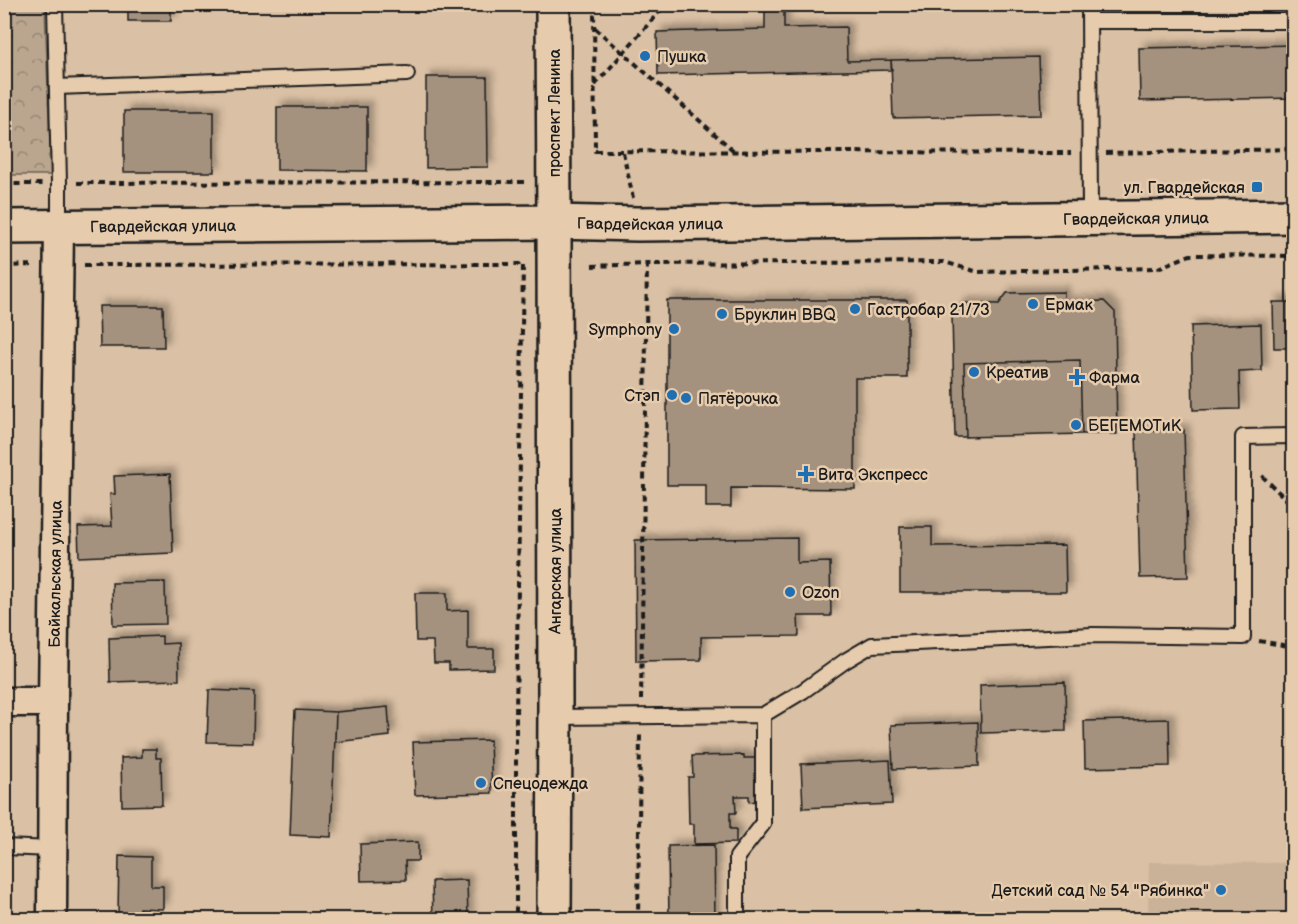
<svg xmlns="http://www.w3.org/2000/svg" width="1298" height="924" viewBox="0 0 1298 924" font-family="'Balsamiq Sans',sans-serif">
<defs>
<pattern id="forest-crowns" width="20" height="18" patternUnits="userSpaceOnUse" patternTransform="scale(1.5)"><rect width="20" height="18" fill="#baa58e"/><path d="M2 6a3 3 0 1 1 6 0M12 15a3 3 0 1 1 6 0" fill="none" stroke="#968673"/></pattern>
<filter id="shadow"><feDropShadow dx="5.5" dy="-5.5" stdDeviation="3" flood-color="#0004"/></filter>
</defs>
<rect width="100%" height="100%" fill="#dac0a4"/>
<filter id="ink" filterUnits="userSpaceOnUse"><feTurbulence type="fractalNoise" baseFrequency=".0167" numOctaves="2"/><feDisplacementMap in="SourceGraphic" scale="12" xChannelSelector="R" yChannelSelector="G"/><feConvolveMatrix kernelMatrix="1 2 1 2 8 2 1 2 1" color-interpolation-filters="sRGB"/></filter>
<g filter="url(#ink)">
<path fill="#cab299" d="M1149 862 1293 863V919H1048V917H1148Z"/>
<path fill="url(#forest-crowns)" stroke="#6b6055" stroke-width="1.5" d="M5 4 45 5 51 175H5Z"/>
<path fill="#a5927e" stroke="#1c1c1c" stroke-width="1.5" filter="url(#shadow)" d="M128 4H171V21H128Z
M367 4H485V11H367Z
M765 4H784V28L846 27 847 61 891 60 892 70 658 75 657 32 765 29Z
M1294 45V98L1140 101 1139 48Z
M1039 57 1041 115 893 118 891 60Z
M426 77H487L488 167 426 168Z
M277 107H367V171L277 170Z
M124 111H214V172H124Z
M1064 292V302L1104 301 1115 312 1117 434H1082L1080 360 964 363 966 437H955L952 316 962 303 999 304 1007 293Z
M667 300H907V378H855V489L731 488V507H706V485H667Z
M1273 302H1294V348H1274Z
M99 306H163L164 347H100Z
M1261 324 1262 371 1239 372 1240 409 1193 410 1191 326Z
M1080 360 1082 434 966 437 964 363Z
M1184 430 1188 577 1140 578 1136 431Z
M170 474 173 553 79 557 78 527 112 526 110 494H115L114 476Z
M900 527H932V546L1065 545 1066 592H900Z
M797 538V563L830 562 831 616H798L799 636 701 637V660L636 661 635 540Z
M165 582 166 624 113 625 112 583Z
M415 593H447V611L468 610V649H494V669L449 670V663H434L433 641H416Z
M162 636V644L178 643 179 680 110 682 109 638Z
M1065 682 1066 731 981 733 980 685Z
M209 690 254 692 253 743 207 742Z
M388 707 390 736 335 742 336 712Z
M295 710 336 712 331 837 290 835Z
M1169 719 1170 766 1085 768 1084 721Z
M978 722 979 766 893 769 891 725Z
M490 740 492 793 415 795 413 742Z
M142 749H156V758H161L162 805 122 806 121 758 142 757Z
M744 755V758H757L758 801 749 802V796H735L736 813H730V829H736V843L694 844V824H689L688 777H693L692 756Z
M890 760 892 804 803 808 801 764Z
M418 842V861H405L406 880 361 881 360 844Z
M714 845 715 920H669L668 846Z
M119 856 151 857V886H163V909L139 908V914H118Z
M467 880 468 920H433L432 881Z"/>
<g fill="none" stroke-linecap="round" stroke-linejoin="round">
<defs>
<path id="service" d="M55 4 59 183V227
M1089 4 1090 219
M1089 21H1294
M57 87 407 74
M763 715 803 691 845 661 872 645 1093 635 1243 637V437L1294 436
M555 717 763 715V824L737 857V920
M4 847 52 849"/>
<g id="minor">
<path d="M4 702H53"/>
<path id="s1" d="M52 920 53 702 59 227"/>
</g>
<g id="tertiary">
<path id="s2" d="M554 920 555 705 554 222 638 224 1294 216"/>
</g>
<g id="secondary">
<path id="s3" d="M4 227 554 222 553 4"/>
</g>
</defs>
<use href="#service" stroke="#1c1c1c" stroke-width="18"/>
<use href="#minor" stroke="#1c1c1c" stroke-width="33"/>
<use href="#tertiary" stroke="#1c1c1c" stroke-width="38"/>
<use href="#secondary" stroke="#1c1c1c" stroke-width="38"/>
<path stroke="#1c1c1c" stroke-width="4" stroke-dasharray="6 4.5" stroke-linecap="butt" d="M594 4 595 151 1071 153
M595 28 735 152
M595 85 666 4
M623 152 633 198
M1106 153 1294 149
M77 183 524 182V180
M4 184H43
M84 265 523 264 516 715V920
M4 266 35 265
M592 266 647 264 944 262 978 272 1158 268 1190 255 1294 256
M1262 476 1294 507
M1259 641 1294 647
M1288 646 1294 639
M641 700 647 264
M638 920 640 734"/>
<use href="#service" stroke="#e6cbad" stroke-width="14"/>
<use href="#minor" stroke="#e6cbad" stroke-width="28"/>
<use href="#tertiary" stroke="#e6cbad" stroke-width="33"/>
<use href="#secondary" stroke="#e6cbad" stroke-width="33"/>
</g>
</g>
<g fill="#1f6fb2" stroke="#e6cbad" stroke-width="2">
<circle cx="645" cy="56" r="6"/>
<rect x="1251" y="181" width="12" height="12" rx="3"/>
<circle cx="1033" cy="304" r="6"/>
<circle cx="855" cy="309" r="6"/>
<circle cx="722" cy="314" r="6"/>
<circle cx="674" cy="329" r="6"/>
<circle cx="974" cy="372" r="6"/>
<path d="M1074 368h6v6h6v6h-6v6h-6v-6h-6v-6h6z"/>
<circle cx="672" cy="395" r="6"/>
<circle cx="686" cy="398" r="6"/>
<circle cx="1076" cy="425" r="6"/>
<path d="M803 465h6v6h6v6h-6v6h-6v-6h-6v-6h6z"/>
<circle cx="790" cy="592" r="6"/>
<circle cx="481" cy="783" r="6"/>
<circle cx="1221" cy="890" r="6"/>
</g>
<g text-anchor="middle" stroke-width="5" stroke-linejoin="round" paint-order="stroke">
<g font-size="16" fill="#1c1c1c" stroke="#e6cbad" text-anchor="start">
<text x="657" y="62">Пушка</text>
<text x="1245" y="193" text-anchor="end">ул. Гвардейская</text>
<text x="1045" y="310">Ермак</text>
<text x="867" y="315">Гастробар 21/73</text>
<text x="734" y="320">Бруклин BBQ</text>
<text x="662" y="335" text-anchor="end">Symphony</text>
<text x="986" y="378">Креатив</text>
<text x="1089" y="383">Фарма</text>
<text x="660" y="401" text-anchor="end">Стэп</text>
<text x="698" y="404">Пятёрочка</text>
<text x="1088" y="431">БЕГЕМОТиК</text>
<text x="818" y="480">Вита Экспресс</text>
<text x="802" y="598">Ozon</text>
<text x="493" y="789">Спецодежда</text>
<text x="1209" y="896" text-anchor="end">Детский сад № 54 "Рябинка"</text>
</g>
<g font-size="16" fill="#1c1c1c" stroke="#e6cbad">
<text transform="translate(554 113) rotate(-90)" y="6">проспект Ленина</text>
<text dy="6" stroke="none"><textPath href="#s2" startOffset="1280">Гвардейская улица</textPath></text>
<text dy="6" stroke="none"><textPath href="#s2" startOffset="794">Гвардейская улица</textPath></text>
<text dy="6" stroke="none"><textPath href="#s3" startOffset="159">Гвардейская улица</textPath></text>
<text transform="translate(555 571) rotate(-90)" y="6">Ангарская улица</text>
<text dy="6" stroke="none"><textPath href="#s1" startOffset="346">Байкальская улица</textPath></text>
</g>
</g>
<rect width="1298" height="924" fill="none" stroke="#e6cbad" stroke-width="24"/>
<rect x="12" y="12" width="1274" height="900" fill="none" stroke="#1c1c1c" stroke-width="2" filter="url(#ink)"/>
</svg>
